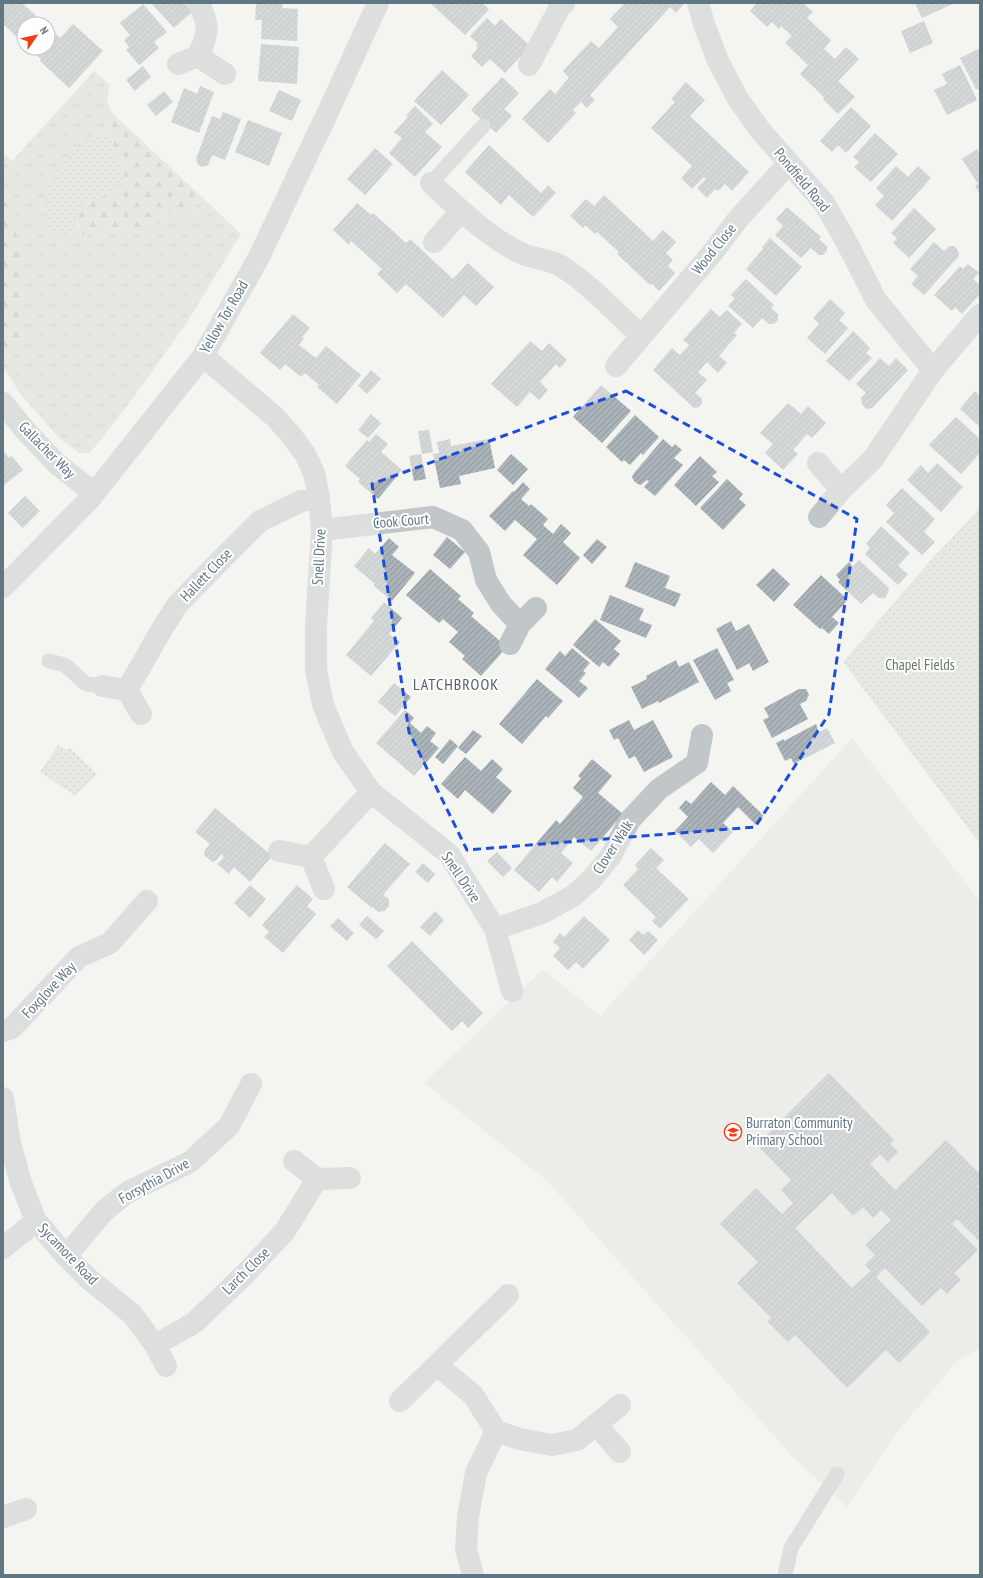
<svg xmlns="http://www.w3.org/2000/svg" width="983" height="1578" viewBox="0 0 983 1578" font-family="'PT Sans Narrow',sans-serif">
<defs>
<pattern id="grass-tufts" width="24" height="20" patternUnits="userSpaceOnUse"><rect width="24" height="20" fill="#d5dcd1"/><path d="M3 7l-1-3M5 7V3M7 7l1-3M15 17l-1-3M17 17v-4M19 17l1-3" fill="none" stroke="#b0b7af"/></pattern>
<pattern id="forest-firs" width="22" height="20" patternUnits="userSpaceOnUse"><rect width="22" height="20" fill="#d5dcd1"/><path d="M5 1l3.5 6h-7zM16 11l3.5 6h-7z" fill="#b0b7af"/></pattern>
<pattern id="park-dots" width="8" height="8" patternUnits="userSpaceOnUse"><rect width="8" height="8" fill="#d5dcd1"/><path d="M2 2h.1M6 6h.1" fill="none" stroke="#b0b7af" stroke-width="1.8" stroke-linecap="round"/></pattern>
<pattern id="building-hatch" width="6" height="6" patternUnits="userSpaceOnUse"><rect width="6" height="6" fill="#aab3b8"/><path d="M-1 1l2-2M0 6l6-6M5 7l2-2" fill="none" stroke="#8e969b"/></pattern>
</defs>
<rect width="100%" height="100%" fill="#f4f4f0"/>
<path fill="#e2e3e1" d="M852 738 980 901V1348L957 1361 895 1435 847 1507 792 1456 547 1181 424 1083 543 969 600 1016Z"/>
<path fill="url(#grass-tufts)" d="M94 71 110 85 107 101 112 113 110 135 95 136 57 242 79 228 83 236 119 229 151 233 168 213 188 215 203 198 241 234 186 324 128 405 90 453H79L60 439 21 395 3 367V346L8 349 5 194 3 193V154L12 161Z"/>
<path fill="url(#forest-firs)" d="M112 113 203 198 188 215 168 213 151 233 119 229 83 236 76 220 88 202 127 185 110 135Z
M3 193 5 194 15 223 27 332 23 342 8 349 3 346Z"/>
<path fill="url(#park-dots)" d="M110 135 127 185 88 202 76 220 79 228 56 242 50 230 43 208 50 180 72 151 95 136Z
M980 508V844L843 662 930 561Z
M58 745 66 750 70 748 97 774 75 796 40 772Z"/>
<path fill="url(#building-hatch)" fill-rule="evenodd" d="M4 3H22L45 24H24V44L3 24V4Z
M151 3H185L192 12 174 28Z
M256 3H283L282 8 298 9 297 41 261 39 262 20H255Z
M430 3H482L489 9 465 35Z
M625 3H685L676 13 670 7 590 95 595 100 587 108 581 102 573 110 576 113 548 143 522 119 550 89 555 94 569 78 563 71 591 41 599 48 618 27 610 19Z
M757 3H803L813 12 807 18 831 40 824 49 835 59 846 47 859 59 838 81 855 97 838 114 823 99 824 97 800 74 808 65 785 43 792 36 781 26 779 29 772 22 767 27 750 11Z
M915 3H955L922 18Z
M143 4 167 32 154 42 159 48 139 65 126 50 129 47 124 40 130 35 120 23Z
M487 18 495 26 501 19 530 46 505 73 490 59 482 67 471 56 478 48 476 46 478 44 470 36Z
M924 21 933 43 910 53 901 31Z
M73 24 103 51 69 88 40 61 41 59 29 48H48V27L60 38Z
M261 44 299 47 297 84 258 81Z
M980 48V93L978 89H976L960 58Z
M960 65 977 100 947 115 934 90 947 84 942 74Z
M143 66 151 77 135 91 126 80Z
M442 70 469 95 441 125 414 101Z
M502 77 519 93 504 109 512 116 496 133 471 110Z
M686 82 705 100 690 116 749 172 732 191 725 184 718 191 715 189 707 198 697 188 706 179 704 177 692 189 681 178 692 166 651 128 675 102 671 99Z
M200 86 214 92 199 133 171 122 184 88 197 94Z
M279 90 301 100 292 121 269 111Z
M164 91 173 102 156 116 147 105Z
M415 106 433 124 425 132 442 147 415 177 389 153 402 138 394 132 408 117 406 116Z
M851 107 871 126 846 153 838 145 832 152 820 141Z
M223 112 241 119 225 160 212 155 208 165 203 167 198 165 196 159 212 116 220 119Z
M248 120 282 133 269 166 235 152Z
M875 133 898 154 871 182 854 167 859 162 853 157Z
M489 145 541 193 548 185 556 193 533 217 509 195 501 205 465 172Z
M375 148 393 164 365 195 347 179Z
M977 149 980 154V194L975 186 978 184 962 159Z
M896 166 908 177 918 166 931 178 892 221 875 205 884 196 876 188Z
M604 195 653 241 663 230 676 242 666 253 673 260 668 266 675 273 659 291 652 284 650 285 617 254 619 252 597 232 595 234 585 225 583 228 570 216 586 199 594 206Z
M357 203 371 215 373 213 406 243 410 239 453 279 468 263 494 287 476 306 464 295 443 318 406 284 397 293 377 274 382 269 351 241 349 245 333 230Z
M787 207 821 237 819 239 827 246V251L823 255H819L811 248 801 258 775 235 783 226 776 219Z
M914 208 936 229 909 258 893 243 897 238 891 233Z
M770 238 802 267 776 296 746 269 763 249 762 247Z
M934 242 944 251 949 246H954L958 250 959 256 924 295 911 284 918 276 910 269Z
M968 264 979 273 973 279 980 285V294L962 314 955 307 952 311 934 295 960 266 963 269Z
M746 279 774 305 771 308 778 314V320L774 324H769L762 318 753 328 728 306 735 298 731 295Z
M830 299 845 313 839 320 848 328 825 354 807 338 819 324 813 318Z
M711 309 720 317 727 310 742 324 734 333 737 335 719 356 727 363 718 373 707 362 698 372 707 380 695 393 702 399V403L699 407 694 408 653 370 672 348 680 355 689 345 683 340Z
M293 314 310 328 302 337 304 338 299 345 316 358 326 346 361 375 337 404 317 387 319 385 305 373 301 377 285 364 280 370 260 353Z
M853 331 870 348 866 353 872 358 849 381 826 361Z
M530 341 542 351 549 343 567 360 560 368 556 364 540 382 548 390 539 400 530 392 517 407 491 384Z
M880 358 889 366 896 358 908 370 872 408 866 409 862 404 861 398 866 393 856 384Z
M371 370 381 379 367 394 358 386Z
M601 385 631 411 602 443 573 417Z
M975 391 980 396V427L960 409Z
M788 403 801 414 808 406 826 423 812 438 807 434 793 450 798 454 783 470 765 453 773 444 760 433Z
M371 414 381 423 368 438 358 430Z
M635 415 659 437 643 455 641 453 630 465 624 460 622 462 606 447Z
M956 417 980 439V453L961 474 929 445Z
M429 430 433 452 422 454 418 431Z
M376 434 388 444 381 452 402 470 378 499 358 482 360 479 345 466 367 440 369 442Z
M450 439 451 446 489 439 495 468 459 476 461 484 440 488 433 454 439 453 437 442Z
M663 439 672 447 675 444 682 450 674 458 683 465 655 496 644 487 649 481 647 480 641 485 638 484 634 481 632 477 634 473Z
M3 451 9 458 12 456 23 470 3 486Z
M421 454 426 479 414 481 409 456Z
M511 454 528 469 513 485 497 470Z
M700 456 717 472 712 476 719 482 696 506 674 485Z
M937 463 963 487 941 512 907 480 921 465 928 473Z
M727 479 743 494 739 499 746 505 723 530 700 508Z
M523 482 530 489 521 499 529 506 531 504 548 519 543 525 553 534 561 524 571 533 563 542 580 558 557 585 523 555 537 539 515 520 505 531 489 516 513 491 514 492Z
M902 488 935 519 924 532 935 542 922 555 886 522 894 513 886 505Z
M25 496 40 511 23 528 8 513Z
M881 526 910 553 898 566 908 574 898 585 865 554 870 548 866 544Z
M447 537 465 552 450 569 433 555Z
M389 538 399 547 392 555 415 573 392 601 374 586 375 584 354 566 369 548 375 554Z
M597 539 607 547 592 564 583 555Z
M859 560 889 588 888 593 885 598H879L873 593 861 604 838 582 840 580 836 575 849 562 853 566Z
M635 562 670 576 665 588 681 594 675 607 625 587Z
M773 568 790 584 774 602 756 585Z
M430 569 461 596 458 599 474 613 471 616 507 647 481 676 462 659 465 656 449 642 458 632 443 619 439 623 406 595Z
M821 575 848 600 832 617 839 623 829 634 822 628 820 629 793 605Z
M610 595 644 609 639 620 652 625 646 638 600 620Z
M384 602 402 618 389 634 400 642 371 676 346 655 374 621 371 618Z
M595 619 621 641 614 649 620 654 609 667 603 662 599 667 573 645Z
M731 621 736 631 749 624 769 662 753 671 749 663 737 670 716 629Z
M572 648 590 663 583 671 586 673 579 681 588 688 579 698 545 669 560 651 565 656Z
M717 648 734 680 727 683 731 691 715 700 693 660Z
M676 660 679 667 689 662 699 682 659 703 658 701 642 709 631 687 647 679 646 676Z
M537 679 563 701 548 718 546 716 522 744 499 724Z
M394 683 411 697 395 716 378 702Z
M799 689H806L809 695 806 701 800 704 808 719 772 738 763 720 769 717 764 708Z
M405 710 414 718 410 723 421 733 427 726 436 733 430 741 439 748 414 776 376 743Z
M629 720 634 730 653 720 673 757 644 772 635 756 629 759 618 738 614 740 609 730Z
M816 724 819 732 827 728 835 743 794 764 791 758 785 761 776 743 784 739V741Z
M473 730 482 736 466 754 458 748Z
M450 739 458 746 443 764 435 757Z
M465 757 481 771 492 759 503 769 496 777 512 791 493 814 465 790 458 799 441 784Z
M592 759 612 776 598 793 623 814 591 851 574 837 561 853 573 863 557 882 552 877 539 892 514 870 556 820 560 824 583 797 573 788 581 778 578 776Z
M711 782 725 795 733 786 764 816 756 825 738 807 723 823 733 832 713 853 699 839 691 847 675 831 688 817 679 808 686 800 691 804Z
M215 808 272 856 250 882 234 867 229 874 217 864 224 857 221 854 217 860 212 862 204 855 205 850 210 844 195 832Z
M385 843 410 864 383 895 389 899V906L385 911 378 912 373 907 372 908 347 887Z
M651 848 664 860 656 868 689 899 660 929 652 921 656 917 623 885 638 869 635 865Z
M497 852 512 868 503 877 487 861Z
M423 863 435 874 428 883 415 872Z
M250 885 266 899 250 918 234 903Z
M297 885 313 899 307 906 316 914 283 953 264 937 269 932 262 925Z
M435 911 444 920 430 936 420 927Z
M367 916 384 931 376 939 359 925Z
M584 916 610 940 583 969 576 962 568 970 553 956 560 948 553 942 560 933 564 937Z
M338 918 354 933 347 941 330 926Z
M638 930 643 935 648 931 658 940 644 955 629 940Z
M412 941 483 1013 468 1028 462 1021 452 1031 387 966Z
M829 1073 894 1140 890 1144 898 1152 888 1162 880 1154 870 1164 895 1190 946 1140 980 1174V1184L977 1187 980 1190V1242L957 1219 952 1224 978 1250 954 1273 961 1280 947 1294 941 1288 922 1306 885 1268 876 1277 930 1332 899 1363 886 1350 847 1388 795 1335 788 1342 767 1321 771 1318 737 1283 758 1262 720 1224 756 1188 782 1214 793 1203 781 1190 791 1180 757 1145ZM832 1193 853 1216 863 1207 873 1218 881 1210 891 1220 865 1245 875 1255 865 1265 871 1271 852 1288 795 1228Z"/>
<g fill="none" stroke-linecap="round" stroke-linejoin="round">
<path stroke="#c1c6c8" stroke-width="15" d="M431 183 483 126
M49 661 65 665 86 684 103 686
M785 1575 791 1548 837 1474"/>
<path stroke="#c1c6c8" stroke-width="22" d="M198 3C211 26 208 33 198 56
M698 3 704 24 718 61 738 99 760 130 824 203 846 241 876 300 933 370
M178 64 198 56 225 74
M529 65 561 5 564 3
M431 183C456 206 491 240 523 254 534 259 550 259 561 266 591 285 615 312 641 336
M434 242 461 211
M203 356 275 417 291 435 305 454 314 473 319 498 322 530 316 626V669L323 705 343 752 371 792 449 854 495 929 512 991
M616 366 713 252 738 219 788 164
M3 403 25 430 57 464 94 493
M818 463 841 490
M819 517 841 490 873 459 933 370 980 315
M322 530 433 517 462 530 479 552 486 580 501 604 520 624 510 644
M3 587 89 500 203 356 258 259 328 112 378 3
M520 624 536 608
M103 686 127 690 162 629 178 604 221 560 260 521 301 501 319 498
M127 690 141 714
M279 851 311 857 324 889
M311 857 371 792
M495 929 542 913 573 896 592 879 610 857 630 820 659 789 697 763 702 735
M3 1031 12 1028 79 957 110 943 147 901
M3 1098 10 1143 21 1183 36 1221 66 1256 89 1279 132 1314 155 1345 166 1366
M294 1161 317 1179 350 1178
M3 1248 36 1221
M66 1256 105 1210 128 1192 190 1162 229 1126 251 1084
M155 1345 194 1323 245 1274 285 1231 317 1179
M437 1365 473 1395 496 1431 519 1439 552 1445 577 1440 620 1405
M400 1401 508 1295
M596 1424 620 1452
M3 1517 26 1509
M473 1575 466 1549 468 1517 476 1473 496 1431"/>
</g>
<path d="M0 0H983V1578H0ZM626 391 857 519 829 714 755 827 467 850 409 732 372 484Z" fill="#f4f4f0" fill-opacity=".55" fill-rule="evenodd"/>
<path fill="none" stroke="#1d4ed8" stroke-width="3" stroke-dasharray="8 5" stroke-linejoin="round" d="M626 391 857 519 829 714 755 827 467 850 409 732 372 484Z"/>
<defs>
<symbol id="school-ring" viewBox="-11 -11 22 22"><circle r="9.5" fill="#fff" stroke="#ee3d16" stroke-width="1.5"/><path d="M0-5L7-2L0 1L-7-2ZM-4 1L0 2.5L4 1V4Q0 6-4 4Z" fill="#ee3d16"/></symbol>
</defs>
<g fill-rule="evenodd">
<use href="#school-ring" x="723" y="1122" width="20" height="20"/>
</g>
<g text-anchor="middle" stroke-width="4" stroke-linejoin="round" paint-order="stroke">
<g font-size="15" fill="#617683" stroke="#fff">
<text transform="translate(802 180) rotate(50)" y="5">Pondfield Road</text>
<text transform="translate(714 249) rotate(-51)" y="5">Wood Close</text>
<text transform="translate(224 317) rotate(-60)" y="5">Yellow Tor Road</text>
<text transform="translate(47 450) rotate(45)" y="5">Gallacher Way</text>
<text transform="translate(401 521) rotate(-5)" y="5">Cook Court</text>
<text transform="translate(319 557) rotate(-87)" y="5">Snell Drive</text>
<text transform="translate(206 575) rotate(-46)" y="5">Hallett Close</text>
<text transform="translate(613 847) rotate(-57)" y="5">Clover Walk</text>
<text transform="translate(461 877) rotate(56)" y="5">Snell Drive</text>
<text transform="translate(49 990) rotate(-47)" y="5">Foxglove Way</text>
<text transform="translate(154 1181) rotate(-29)" y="5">Forsythia Drive</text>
<text transform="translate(68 1254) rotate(46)" y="5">Sycamore Road</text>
<text transform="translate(246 1271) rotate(-45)" y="5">Larch Close</text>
</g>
<g font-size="15" fill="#677a60" stroke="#fff">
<text x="920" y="670">Chapel Fields</text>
</g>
<g font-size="15" fill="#617683" stroke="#fff" text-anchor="start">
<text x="746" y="1128">Burraton Community<tspan x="746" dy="17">Primary School</tspan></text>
</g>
<g font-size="16" letter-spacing="1" fill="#505e68" stroke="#fff">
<text x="456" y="690">LATCHBROOK</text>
</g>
</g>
<rect width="983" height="1578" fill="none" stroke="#617683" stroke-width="8"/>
<g transform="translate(36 36) rotate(56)"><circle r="19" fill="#ffffff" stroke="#c0c8cd"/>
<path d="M0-3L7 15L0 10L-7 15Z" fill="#ee3d16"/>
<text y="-6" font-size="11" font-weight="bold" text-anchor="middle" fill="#617683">N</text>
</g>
</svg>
